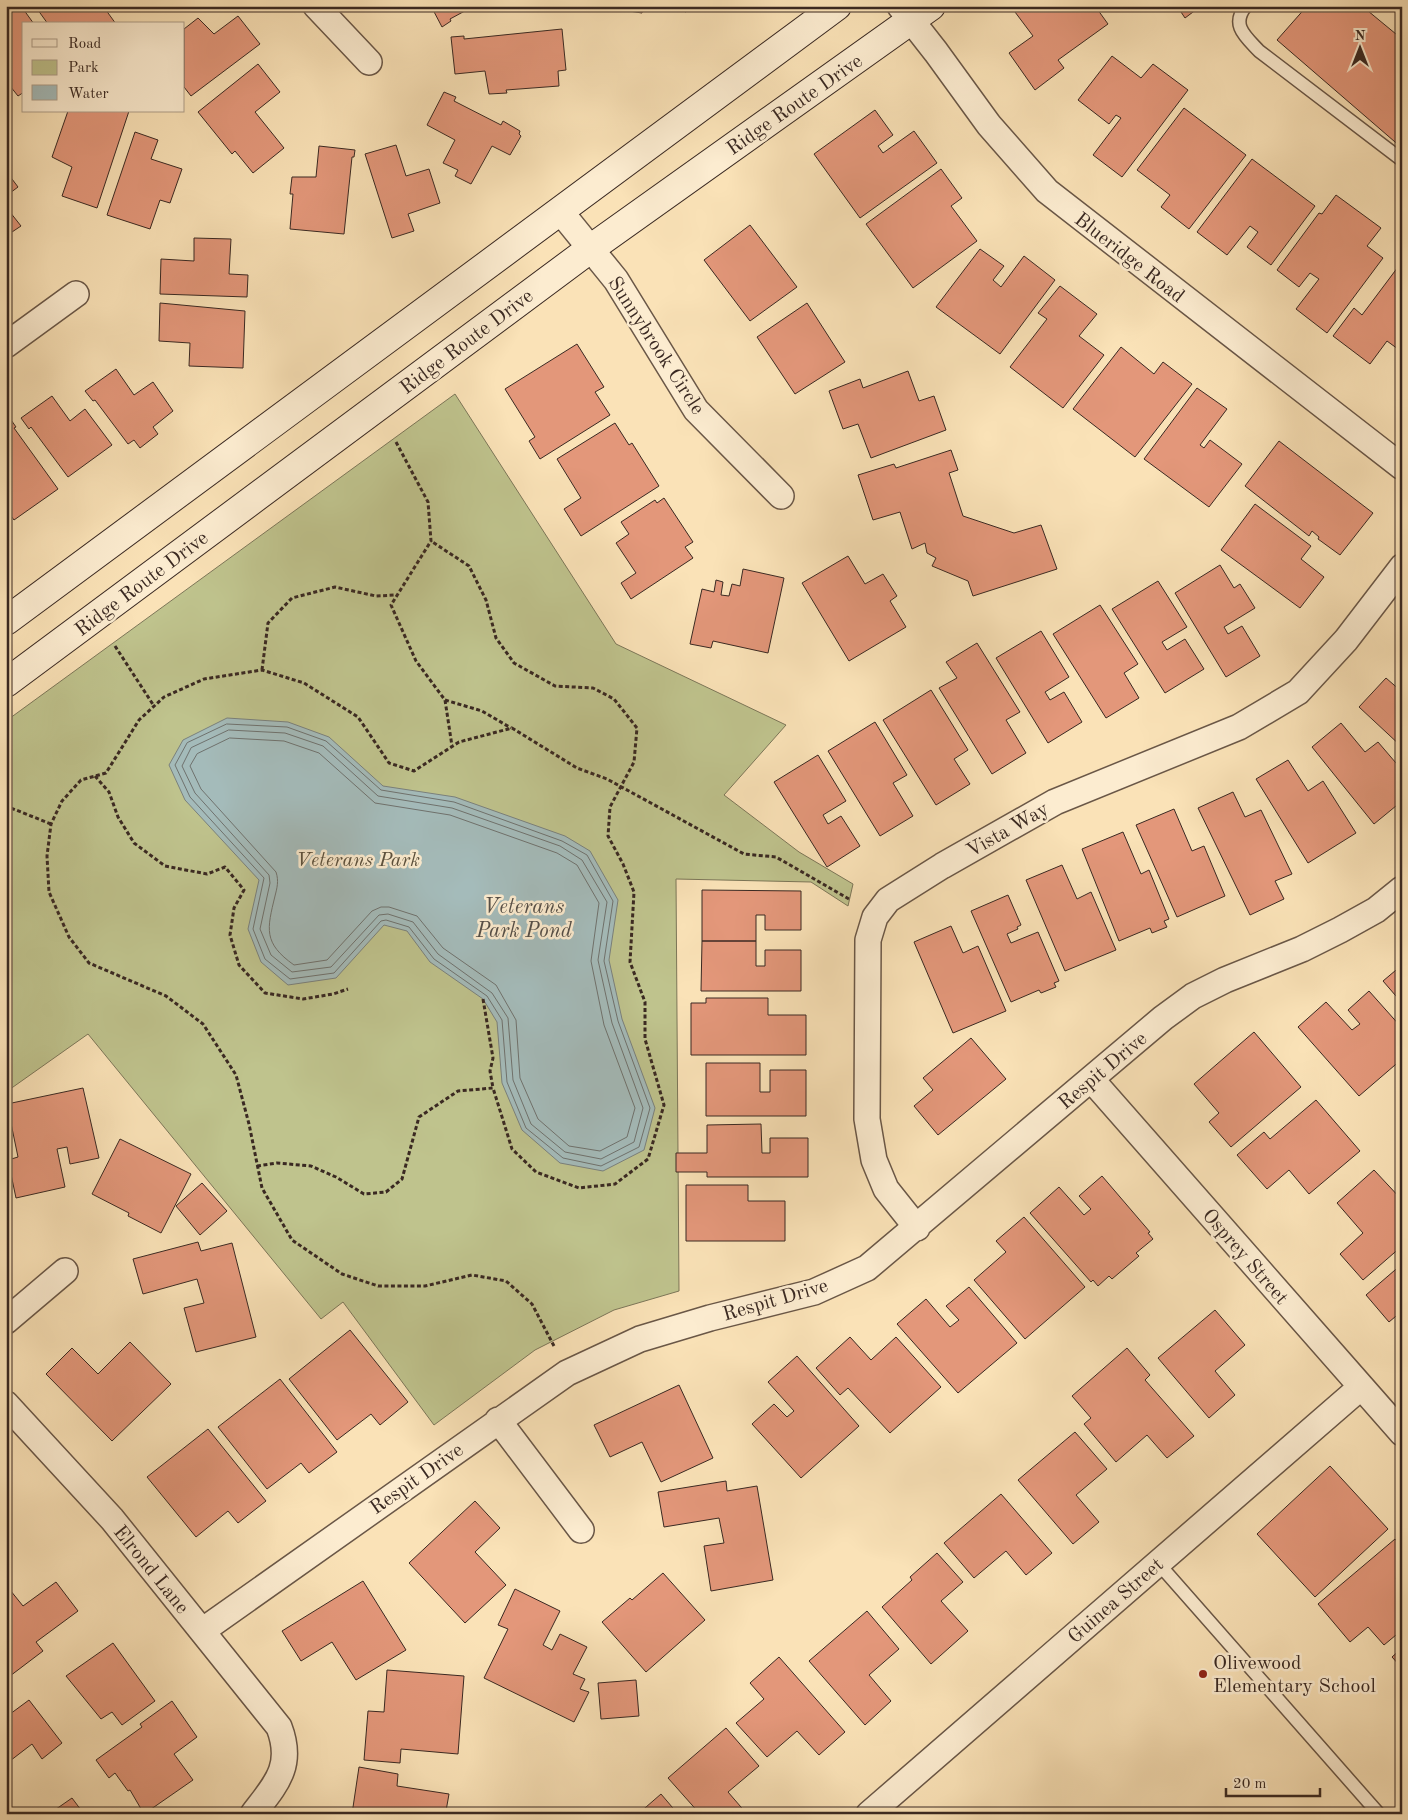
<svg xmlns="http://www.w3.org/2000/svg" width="1408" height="1820" viewBox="0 0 1408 1820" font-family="'Old Standard TT',serif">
<rect width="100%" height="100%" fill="#fae2b7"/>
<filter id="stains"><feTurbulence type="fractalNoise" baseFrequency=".004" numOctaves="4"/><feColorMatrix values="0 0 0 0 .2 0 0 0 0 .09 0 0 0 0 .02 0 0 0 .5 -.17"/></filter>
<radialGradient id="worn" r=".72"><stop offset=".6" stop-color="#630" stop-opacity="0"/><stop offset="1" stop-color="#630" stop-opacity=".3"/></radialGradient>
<path fill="#bfc38d" stroke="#7c7658" d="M455 394 616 644 786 725 724 795 799 852 853 884 848 906 811 882 676 879 679 1291 614 1310 535 1350 434 1425 343 1302 321 1319 88 1034 6 1092V721Z"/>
<path fill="#a4bbba" stroke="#7a817d" d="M227 718 288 722 329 737 383 786 455 797 565 836 590 851 618 900 609 960 622 1019 655 1108 644 1150 603 1171 560 1163 522 1130 502 1083 497 1022 483 999 430 962 407 931 384 925 336 978 288 985 261 962 248 929 259 880 185 800 169 765 183 740Z"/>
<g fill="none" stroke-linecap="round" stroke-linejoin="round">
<path stroke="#6f726e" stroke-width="1" d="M227 724 287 727 326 741 381 790 454 802 562 841 587 855 613 901 604 961 618 1021 650 1108 639 1147 601 1166 563 1158 526 1128 507 1082 502 1020 487 996 434 959 409 927 386 920 381 921 334 973 290 979 265 959 253 929 264 878 190 797 175 765 187 743Z
M229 730 285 733 323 746 378 796 452 808 560 846 582 860 607 902 598 960 612 1023 643 1108 634 1142 601 1159 565 1152 531 1124 513 1080 508 1018 492 993 438 954 413 922 388 914 379 915 331 967 292 972 271 955 260 929 270 883 269 875 195 793 182 766 191 748Z
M230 738 284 741 319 753 375 803 450 815 557 853 577 865 599 903 591 961 604 1025 635 1108 627 1137 600 1151 569 1146 538 1119 520 1078 516 1020 496 985 443 948 417 916 389 907H381L372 911 327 960 294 965C263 943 267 929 275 896 277 888 279 881 276 872L201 789 190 766 197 754Z"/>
</g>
<path fill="#e3977a" stroke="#3a2922" d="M6 6H21L34 24H24V92L18 96 6 81Z
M35 6H103L116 24H48Z
M431 6H474L450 19 451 21 442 27Z
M597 6H643L642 13Z
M683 6H702L685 12Z
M1015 6H1095L1108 24 1058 60 1064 68 1035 90 1009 53 1033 36 1012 8Z
M1177 6H1201L1185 18Z
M1307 6H1362L1402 39V148L1277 40Z
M238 16 260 44 191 96 184 87V29L198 18 214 34Z
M562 29 566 70 558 71 559 86 506 90 507 93 489 94 485 71 455 74 451 37 464 36V39Z
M1112 56 1141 78 1153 64 1188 90 1122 177 1093 155 1121 118 1116 115 1109 124 1078 100Z
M258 64 280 92 255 112 284 148 253 173 235 151 232 154 198 112Z
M444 92 456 97 454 101 501 125 503 121 520 131 519 134 521 136 510 155 492 146 471 184 455 176 458 170 443 163 455 140 427 125Z
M1184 108 1246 155 1189 229 1161 207 1170 195 1137 170Z
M875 110 893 135 878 146 883 153 914 131 937 163 860 218 814 154Z
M68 111H129L97 208 62 196 72 167 52 157Z
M135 132 158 140 151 159 182 169 170 203 160 200 150 229 107 215Z
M396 145 406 176 429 169 440 203 408 214 414 231 392 238 365 154Z
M319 146 355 150 354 157H352L344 234 290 229 293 194H290L292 177H316Z
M1252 159 1315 206 1271 265 1247 247 1258 232 1250 226 1227 255 1197 232Z
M941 169 962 198 951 206 977 241 913 288 866 224Z
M6 171 18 187 6 196Z
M1336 195 1381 228 1367 246 1383 258 1327 333 1296 309 1319 279 1310 273 1299 287 1277 270 1319 213 1322 214Z
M6 207 21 226 6 236Z
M750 225 797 287 750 321 704 260Z
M194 238 231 239 229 274 248 275 247 297 160 294 161 259 194 261Z
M980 249 1004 266 993 280 1001 287 1024 256 1055 280 1000 354 936 307Z
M1398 267 1402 270V352L1387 341 1370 364 1333 336 1354 308 1362 315Z
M1060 286 1097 314 1079 336 1104 355 1063 408 1010 367 1047 319 1038 313Z
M160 303 245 311 243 368 189 366 190 343 159 341Z
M807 303 845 362 795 394 757 337Z
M577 344 604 387 595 392 610 415 540 459 529 441 535 437 505 389Z
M1121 347 1154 374 1163 362 1192 384 1135 457 1073 409Z
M116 369 134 395 153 382 173 411 153 427 158 434 140 448 134 440 128 444 95 400 93 401 85 391Z
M908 371 919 401 934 396 946 430 871 458 858 424 843 429 829 391 860 379 863 388Z
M1197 388 1227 409 1200 445 1204 448 1210 440 1242 464 1209 507 1144 459Z
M52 396 70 421 85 409 112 445 68 477 31 427 29 429 21 418Z
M9 417 16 427 14 428 58 489 14 520 6 509V419Z
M615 423 629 445 632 443 659 486 581 536 564 509 581 498 557 459Z
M1279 441 1373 513 1340 555 1318 539 1319 537 1312 531 1309 536 1245 486Z
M951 450 958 470 949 473 963 516 1014 533 1041 525 1057 569 973 596 968 581 932 566 936 558 927 553 925 543 912 549 900 512 873 520 858 475 894 464 896 468Z
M664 498 693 542 685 547 693 558 631 599 621 583 636 573 616 543 629 534 621 522 655 500 657 503Z
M1255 504 1311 546 1301 559 1324 577 1300 608 1221 550Z
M848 556 865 584 883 574 897 596 890 601 906 627 849 661 802 583Z
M1220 565 1234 588 1240 584 1255 608 1224 627 1228 634 1242 626 1260 656 1226 677 1175 593Z
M743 569 784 578 768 653 713 641 711 648 690 644 702 589 714 592 716 580 723 582 721 595 729 596 732 584 740 586Z
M1158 581 1187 627 1162 642 1167 650 1185 639 1204 669 1165 693 1112 609Z
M1100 605 1138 664 1124 673 1139 698 1106 718 1053 634Z
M1041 631 1069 677 1045 692 1050 700 1064 692 1082 722 1048 743 996 658Z
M977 643 1020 712 1006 720 1026 753 992 774 939 688 957 678 946 662Z
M1386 678 1402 692V747L1359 707Z
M931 690 968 750 954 759 970 784 936 805 883 720Z
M875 722 907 775 893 783 913 816 880 836 828 751Z
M1341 723 1365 752 1378 742 1402 770V801L1374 824 1312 747Z
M818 755 846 801 823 815 828 824 841 816 860 846 827 867 774 782Z
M1288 760 1308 791 1323 781 1356 833 1308 863 1256 779Z
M1233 792 1245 817 1261 810 1292 874 1275 881 1284 899 1250 915 1198 808Z
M1174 809 1192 851 1204 846 1225 896 1177 917 1136 825Z
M1123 832 1141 874 1149 870 1169 919 1164 921 1167 927 1152 933 1150 928 1119 941 1082 849Z
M1062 865 1077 899 1091 892 1116 950 1065 971 1026 880Z
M702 890 801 891V930H765V915H756V941H702Z
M1008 895 1021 925 1017 927 1018 929 1007 934 1011 943 1038 932 1059 981 1054 983 1056 987 1041 993 1039 990 1011 1002 971 911Z
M951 926 963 953 978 946 1006 1011 953 1033 914 942Z
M702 941H756V966H765V950H801V991H701Z
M1402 965V1003L1383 981Z
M1369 991 1402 1028V1059L1359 1096 1298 1027 1326 1002 1352 1030 1360 1024 1348 1010Z
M706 998H768V1015H806V1055H691V1003H706Z
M1254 1032 1301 1087 1231 1147 1209 1122 1219 1113 1194 1084Z
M971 1038 1006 1079 938 1135 914 1106 933 1090 923 1078Z
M706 1063H760V1092H770V1070H806V1116H706Z
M83 1088 99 1158 70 1164 67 1147 57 1149 65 1187 16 1198 8 1160 18 1157 7 1104Z
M1316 1100 1360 1151 1309 1194 1289 1170 1267 1189 1237 1155 1264 1132 1270 1139Z
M761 1124 762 1153H770V1138H808V1177H707V1172H676V1153H707V1125Z
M120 1139 191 1174 161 1233 128 1216 129 1213 92 1194Z
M1374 1170 1402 1200V1246L1363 1280 1340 1254 1363 1233 1337 1203Z
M1102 1176 1150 1232 1148 1233 1153 1239 1136 1253 1139 1256 1112 1279 1109 1276 1098 1286 1093 1280 1091 1282 1030 1213 1059 1187 1084 1215 1091 1209 1079 1196Z
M202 1183 227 1211 200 1235 176 1206Z
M686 1185H748V1201H785V1241H686Z
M1024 1217 1085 1287 1025 1339 974 1280 1006 1252 996 1241Z
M198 1242 201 1251 232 1243 256 1337 196 1352 184 1308 204 1303 197 1279 143 1294 133 1259Z
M1402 1264V1311L1389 1322 1366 1295Z
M969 1287 1017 1343 958 1393 897 1324 926 1299 950 1327 959 1320 946 1306Z
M1215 1310 1245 1345 1215 1371 1235 1395 1209 1418 1158 1358Z
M350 1330 408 1402 380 1425 371 1414 337 1440 289 1379Z
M850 1337 871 1360 896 1337 941 1387 890 1433 848 1388 840 1395 816 1368Z
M130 1342 171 1384 112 1441 46 1374 72 1348 98 1374Z
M1127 1348 1150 1375 1145 1380 1194 1436 1167 1458 1147 1435 1116 1462 1084 1424 1091 1418 1072 1396Z
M797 1356 859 1426 801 1478 752 1424 774 1404 787 1417 794 1411 768 1382Z
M280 1379 337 1452 309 1473 301 1463 267 1489 218 1427Z
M679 1385 713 1458 661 1482 642 1442 610 1457 594 1425Z
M208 1429 266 1501 238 1523 228 1511 196 1537 147 1477Z
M1075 1432 1107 1469 1076 1495 1099 1522 1073 1544 1018 1480Z
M1330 1466 1388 1529 1315 1597 1257 1534Z
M726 1481 727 1491 757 1486 773 1580 711 1591 704 1546 724 1543 719 1518 664 1527 658 1492Z
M1001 1494 1052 1553 1026 1575 1006 1551 974 1578 944 1543Z
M475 1501 500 1528 475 1552 506 1585 465 1623 409 1563Z
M1395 1539 1402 1547V1573L1396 1578 1402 1585V1630L1384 1645 1368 1627 1350 1642 1318 1604Z
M937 1553 963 1582 941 1601 968 1631 931 1664 882 1607 912 1580 910 1577Z
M663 1573 705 1620 646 1672 602 1622 630 1598 632 1600Z
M363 1581 406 1650 356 1680 332 1642 301 1661 282 1631Z
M56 1582 78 1611 36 1642 43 1651 10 1676 6 1671V1585L23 1606Z
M515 1589 560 1611 543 1645 552 1650 560 1634 587 1647 573 1674 585 1679 580 1689 589 1692 574 1722 484 1678 508 1629 498 1625Z
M867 1611 899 1649 869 1675 891 1701 865 1725 809 1661Z
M113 1643 155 1701 122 1725 112 1712 101 1719 66 1676Z
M1402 1648V1668L1392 1657Z
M779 1657 845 1732 819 1755 797 1731 767 1757 736 1723 764 1699 750 1683Z
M387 1670 464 1676 458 1754 401 1749 400 1763 364 1760 368 1711 384 1712Z
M636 1680 639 1716 601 1719 598 1683Z
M29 1700 62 1743 42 1759 32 1744 6 1764V1717Z
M172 1701 197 1737 174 1754 193 1780 144 1814 130 1790 128 1791 115 1773 109 1778 96 1760 142 1727 140 1724Z
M726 1728 759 1766 728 1792 747 1814H700L668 1778Z
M359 1767 398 1774 397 1786 449 1794 446 1811 463 1814H352Z
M661 1794 678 1814H638Z
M72 1798 84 1814H49Z"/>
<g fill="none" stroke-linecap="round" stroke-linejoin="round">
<defs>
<path id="service" d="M1246 6C1230 25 1246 37 1259 51L1402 160
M1158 1563 1379 1814"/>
<path id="minor" d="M316 6 369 62
M900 6 936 52 989 125 1047 191 1402 467
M560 211 616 280 696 410 781 496
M6 345 76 294
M1091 1079 1402 1433
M917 1228 886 1189 874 1160 867 1119 868 940 875 917 888 900 942 866 1055 802 1239 727 1298 692 1346 640 1402 567
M6 1321 65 1271
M6 1404 112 1519 279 1727C294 1766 276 1784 253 1814
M498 1420 581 1530
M202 1631 567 1373 640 1339 710 1318 814 1292 867 1268 1163 1018 1193 996 1225 980 1302 949 1340 930 1376 910 1402 889
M869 1814 1361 1387"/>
<path id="secondary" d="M6 621 837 6
M6 683 590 249 931 6"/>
</defs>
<use href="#service" stroke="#6a5747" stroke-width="15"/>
<use href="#minor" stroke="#6a5747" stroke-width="28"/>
<use href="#secondary" stroke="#3a2922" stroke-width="30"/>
<path stroke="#3a2922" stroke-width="3" stroke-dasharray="4 2.5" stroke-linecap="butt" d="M396 442 428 502 431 541 391 605 416 661 445 700 452 746
M115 646 154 706
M262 670 268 623 292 598 335 587 376 596 396 595
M445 700 482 711 511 728
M95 776 109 792 118 817 134 843 165 866 207 874 225 867 244 890 234 908 230 935 239 965 265 993 303 999 333 994 348 989
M6 804 11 808 51 824
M483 999 493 1058 490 1071 493 1088
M257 1166 277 1163 311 1166 336 1177 364 1194 386 1192 402 1179 419 1117 458 1091 493 1088 512 1149 536 1172 579 1188 615 1184 648 1159 664 1105 645 1039V1002L630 962 634 892 623 864 608 836 610 807 634 762 637 728 614 699 593 688 555 686 514 663 496 638 486 600 469 566 431 541
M554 1346 532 1304 506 1281 472 1275 425 1286H378L342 1274 292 1240 262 1188 249 1124 236 1075 203 1024 166 996 89 963 69 937 49 892 47 856 51 824 62 801 81 780 106 773 139 720 164 697 204 679 262 670 304 683 358 717 389 763 414 771 459 742 512 728 577 768 607 779 744 854 776 857 849 899"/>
<use href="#service" stroke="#fcecd0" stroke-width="12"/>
<use href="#minor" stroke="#fcecd0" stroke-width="25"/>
<use href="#secondary" stroke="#fcecd0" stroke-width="28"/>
</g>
<circle fill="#8f2418" stroke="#fcecd0" stroke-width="2" cx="1203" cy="1674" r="5"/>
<g text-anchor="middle" stroke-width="5" stroke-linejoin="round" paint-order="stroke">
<g font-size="20" fill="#3a2922" stroke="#fcecd0">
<text transform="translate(794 104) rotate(-35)" y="7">Ridge Route Drive</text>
<text transform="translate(1130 257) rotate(38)" y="7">Blueridge Road</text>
<text transform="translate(466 341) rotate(-37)" y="7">Ridge Route Drive</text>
<text transform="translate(657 345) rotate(57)" y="7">Sunnybrook Circle</text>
<text transform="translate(141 583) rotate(-37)" y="7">Ridge Route Drive</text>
<text transform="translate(1007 829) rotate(-30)" y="7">Vista Way</text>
<text transform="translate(1102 1070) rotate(-40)" y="7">Respit Drive</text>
<text transform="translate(1246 1256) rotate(49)" y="7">Osprey Street</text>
<text transform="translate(775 1299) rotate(-16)" y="7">Respit Drive</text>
<text transform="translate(416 1478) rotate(-35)" y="7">Respit Drive</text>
<text transform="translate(152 1569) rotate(51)" y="7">Elrond Lane</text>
<text transform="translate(1115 1600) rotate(-41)" y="7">Guinea Street</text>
</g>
<g font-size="20" font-style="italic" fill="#5b503d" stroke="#fcecd0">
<text x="358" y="866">Veterans Park</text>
</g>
<g font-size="20" fill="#3a2922" stroke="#fcecd0" text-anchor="start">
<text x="1213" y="1669">Olivewood<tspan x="1213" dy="23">Elementary School</tspan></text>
</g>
<g font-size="21" font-style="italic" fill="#544e48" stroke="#fcecd0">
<text x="524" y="913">Veterans<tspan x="524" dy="24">Park Pond</tspan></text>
</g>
</g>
<rect width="1408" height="1820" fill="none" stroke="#fae2b7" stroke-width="25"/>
<rect x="8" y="8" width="1393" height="1805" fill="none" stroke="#3a2922" stroke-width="2.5"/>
<rect x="12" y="12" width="1383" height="1795" fill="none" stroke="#3a2922"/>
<rect x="22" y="22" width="162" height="90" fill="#fcecd0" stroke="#ae9e8a"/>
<rect x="32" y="39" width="25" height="8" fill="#fcecd0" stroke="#ae9e8a"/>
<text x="68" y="48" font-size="15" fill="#3a2922">Road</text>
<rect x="32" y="60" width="25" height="15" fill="#bfc38d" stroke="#ae9e8a"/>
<text x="68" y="72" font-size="15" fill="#3a2922">Park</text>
<rect x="32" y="85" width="25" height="15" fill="#a4bbba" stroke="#ae9e8a"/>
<text x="68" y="98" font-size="15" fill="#3a2922">Water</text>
<g transform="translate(1360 48)" stroke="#fcecd0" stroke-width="4" paint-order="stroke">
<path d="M0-4L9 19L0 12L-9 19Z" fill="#3a2922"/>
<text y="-8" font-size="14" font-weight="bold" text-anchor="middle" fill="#3a2922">N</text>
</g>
<path d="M1226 1788v8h94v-8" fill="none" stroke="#3a2922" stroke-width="2.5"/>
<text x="1233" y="1788" font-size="15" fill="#3a2922" stroke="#fcecd0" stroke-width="4" paint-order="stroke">20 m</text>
<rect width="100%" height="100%" filter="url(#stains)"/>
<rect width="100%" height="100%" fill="url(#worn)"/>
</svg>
